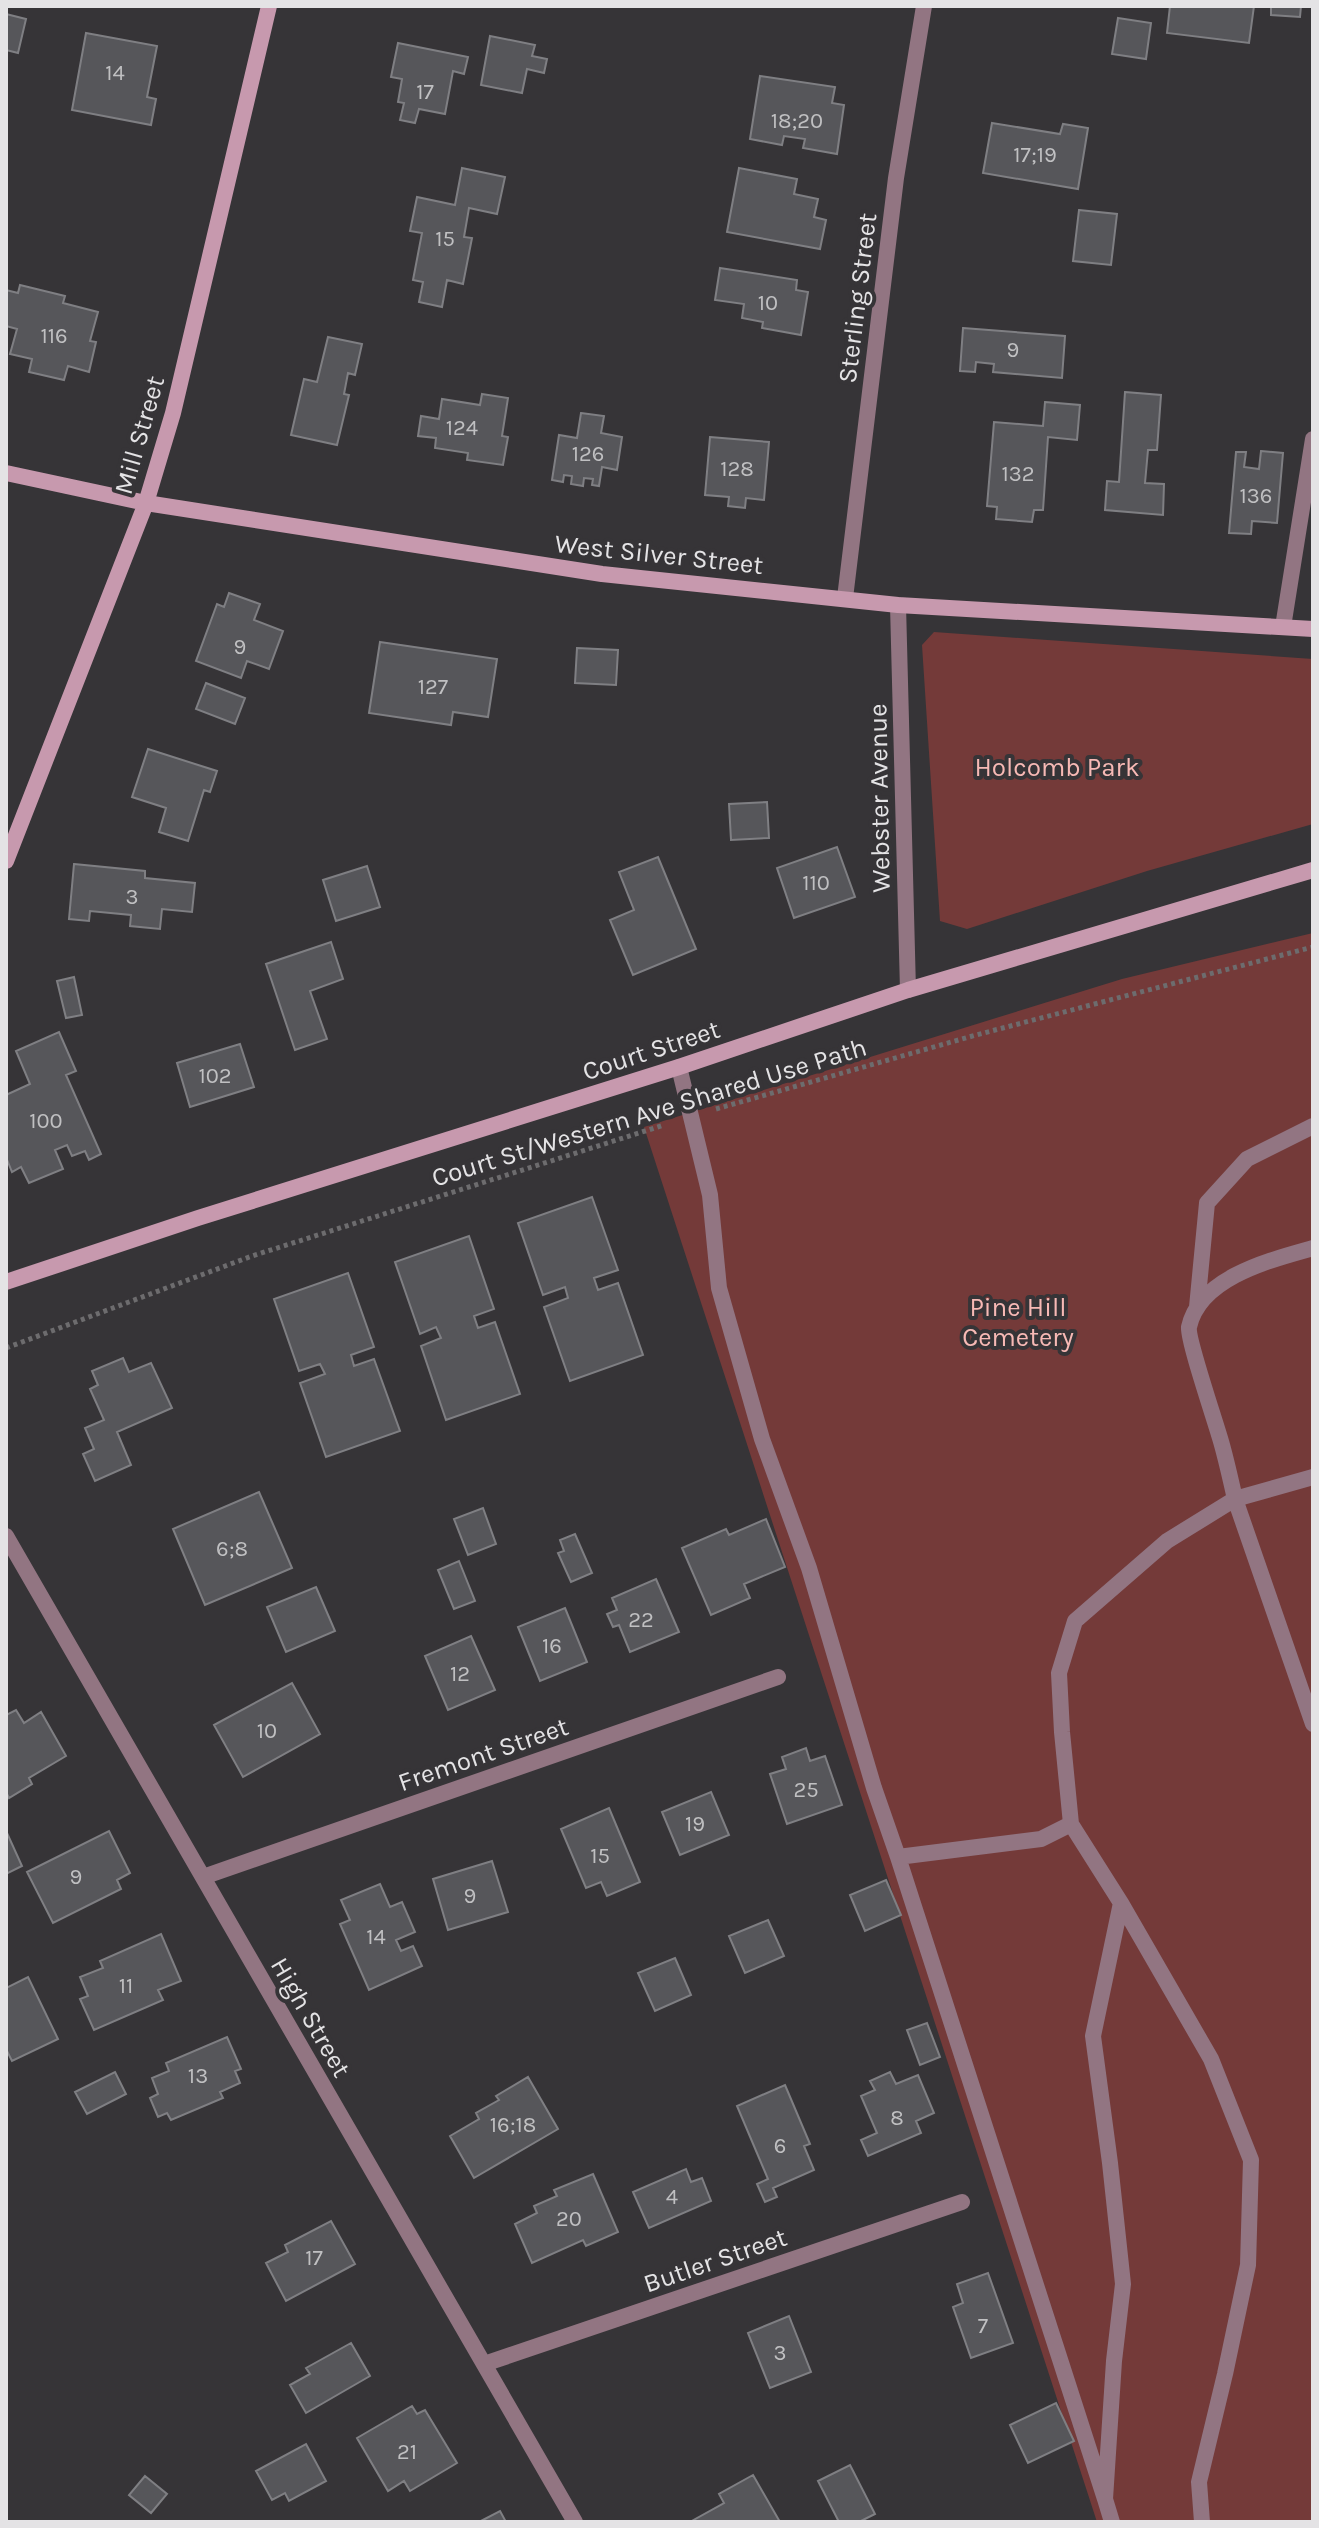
<svg xmlns="http://www.w3.org/2000/svg" width="1319" height="2528" viewBox="0 0 1319 2528" font-family="Karla,sans-serif">
<rect width="100%" height="100%" fill="#363437"/>
<path fill="#743a39" d="M934 632 1313 659V824L1147 871 967 929 940 921 922 645Z
M1313 933V2522H1097L644 1127 1122 979Z"/>
<path fill="#56565a" stroke="#7f7f83" stroke-width="2" d="M1170 6H1254L1249 43 1167 33Z
M1271 6H1301L1300 17 1271 15Z
M6 14 26 19 18 53 6 50Z
M1118 18 1151 23 1146 59 1112 54Z
M86 33 157 46 147 97 156 99 151 125 72 110Z
M490 36 535 45 532 56 547 59 544 73 527 69 522 93 481 85Z
M398 43 468 57 464 74 453 71 445 114 419 109 415 123 400 120 404 103 398 102 402 79 391 77Z
M760 76 835 87 832 103 844 105 837 154 803 148 805 139 784 136 782 145 750 139Z
M992 123 1060 134 1063 124 1088 128 1078 189 983 173Z
M462 168 505 177 497 214 469 208 464 237 472 238 463 284 447 280 442 307 419 302 423 282 413 280 422 233 410 231 417 197 455 205Z
M739 168 797 179 794 194 818 199 814 217 826 220 820 249 727 232Z
M1079 210 1117 214 1111 265 1073 261Z
M720 268 797 280 796 290 808 292 801 335 762 328 763 322 742 318 744 304 715 300Z
M20 285 65 296 63 303 98 312 90 341 96 342 89 372 68 366 64 380 29 372 32 359 10 354 17 329 6 326V290L18 293Z
M963 328 1065 336 1062 378 993 372 994 364 976 362 975 372 960 371Z
M328 337 362 344 355 375 348 373 344 394 349 395 337 445 291 435 304 379 317 382Z
M1125 392 1161 395 1157 450H1148L1145 483 1164 484 1163 515 1105 510 1107 481 1119 482Z
M482 394 508 398 502 436 508 437 503 465 467 460 468 453 435 448 436 438 418 436 421 416 439 419 442 399 480 405Z
M1045 402 1080 405 1077 440 1048 437 1043 510H1034L1032 522 996 519 997 507 987 506 994 422 1043 426Z
M581 413 604 416 601 433 622 437 617 470 602 467 599 486 592 485 593 479 584 478 583 486 571 484 572 476 564 475 563 482 552 480 559 435 577 438Z
M710 437 769 442 764 500 746 498 745 508 728 506 729 497 705 495Z
M1261 451 1283 453 1277 523 1252 521 1251 534 1229 533 1236 452H1246L1244 467 1259 469Z
M229 593 260 604 254 620 283 631 269 669 247 661 241 678 196 661 217 604 224 607Z
M380 642 497 659 488 717 453 712 451 725 369 713Z
M577 648 618 650 616 685 575 683Z
M206 683 245 698 235 724 196 709Z
M148 749 217 771 210 792 204 790 188 841 159 832 166 808 132 797Z
M767 802 769 838 731 840 729 804Z
M837 847 855 897 794 918 777 868Z
M658 857 696 949 633 975 610 920 634 910 619 872Z
M74 864 145 871V878L195 883 192 912 162 909 160 929 130 926 131 915 90 911 89 921 69 919Z
M367 866 380 907 336 921 323 880Z
M331 942 343 979 310 991 327 1039 295 1050 266 964Z
M74 977 82 1015 66 1018 57 981Z
M59 1032 76 1071 66 1075 101 1154 89 1160 85 1151 72 1156 67 1145 55 1150 63 1169 29 1183 21 1167 12 1172 6 1157V1095L30 1084 16 1051Z
M240 1044 254 1087 190 1107 177 1063Z
M592 1197 618 1270 594 1278 598 1290 618 1283 643 1355 570 1381 544 1307 568 1298 565 1287 543 1295 518 1223Z
M469 1236 494 1309 474 1316 478 1328 495 1322 520 1394 446 1420 421 1346 441 1338 436 1327 420 1334 395 1262Z
M348 1273 374 1347 351 1355 354 1366 374 1359 400 1431 326 1457 300 1383 325 1374 320 1364 299 1371 274 1299Z
M123 1358 129 1372 151 1363 172 1408 117 1432 131 1465 95 1481 83 1454 94 1449 85 1428 104 1420 90 1389 98 1385 92 1371Z
M259 1492 292 1568 205 1605 173 1529Z
M483 1508 496 1544 468 1555 454 1519Z
M766 1519 785 1567 744 1584 750 1598 711 1615 682 1548 726 1529 729 1535Z
M575 1534 592 1573 571 1582 558 1553 564 1551 560 1540Z
M459 1561 475 1601 454 1609 438 1570Z
M656 1579 679 1632 630 1652 619 1625 613 1627 607 1614 617 1610 612 1598Z
M316 1587 335 1631 286 1652 267 1607Z
M565 1608 587 1662 540 1681 518 1627Z
M471 1636 495 1690 448 1710 425 1656Z
M292 1683 320 1734 243 1777 214 1725Z
M16 1710 24 1723 41 1712 66 1756 29 1778 32 1784 9 1798 6 1792V1715Z
M806 1748 810 1761 825 1756 842 1805 787 1824 770 1774 786 1769 782 1757Z
M711 1792 729 1835 680 1855 662 1812Z
M609 1808 640 1882 607 1896 601 1882 586 1888 561 1829Z
M109 1831 130 1873 117 1880 121 1889 53 1923 27 1872Z
M7 1833 22 1866 6 1874V1834Z
M492 1861 508 1912 448 1930 433 1879Z
M886 1880 901 1915 865 1931 850 1895Z
M380 1884 390 1907 402 1902 415 1932 396 1940 401 1951 413 1946 422 1966 369 1990 340 1924 350 1920 341 1900Z
M768 1920 784 1956 745 1973 729 1936Z
M161 1934 181 1981 158 1990 163 2000 94 2030 80 1999 88 1996 80 1977 103 1968 100 1961Z
M675 1958 691 1995 655 2011 638 1973Z
M28 1977 58 2039 12 2061 6 2049V1988Z
M927 2023 940 2057 920 2065 907 2030Z
M227 2037 241 2069 235 2071 240 2083 220 2092 223 2098 171 2120 167 2113 158 2117 150 2098 158 2094 152 2078 169 2071 166 2063Z
M115 2072 126 2094 87 2114 75 2092Z
M890 2072 896 2084 918 2075 934 2113 916 2121 921 2133 868 2156 861 2140 877 2133 861 2096 875 2090 870 2081Z
M528 2077 558 2129 474 2178 450 2136 479 2119 476 2113 499 2100 496 2096Z
M785 2085 810 2144 804 2146 814 2170 773 2188 777 2197 765 2202 757 2184 768 2179 737 2106Z
M686 2169 691 2182 702 2178 711 2201 649 2228 633 2192Z
M593 2174 618 2232 586 2246 583 2240 532 2263 515 2224 537 2213 534 2206 557 2196 554 2190Z
M331 2221 355 2264 286 2301 266 2263 288 2252 285 2245Z
M988 2273 1013 2343 971 2358 953 2307 963 2303 957 2284Z
M789 2316 811 2372 770 2388 748 2333Z
M351 2343 370 2376 306 2413 290 2385 310 2374 306 2368Z
M1056 2403 1074 2441 1028 2463 1010 2425Z
M412 2406 417 2414 425 2410 457 2463 410 2491 404 2481 388 2491 357 2438Z
M306 2444 326 2481 289 2501 285 2493 272 2500 256 2471Z
M850 2465 875 2514 859 2522H839L818 2481Z
M753 2475 780 2522H690L724 2503 719 2494Z
M145 2476 167 2494 151 2513 129 2495Z
M500 2511 506 2522H479Z"/>
<g fill="none" stroke-linecap="round" stroke-linejoin="round">
<path stroke="#6d6c6e" stroke-width="5" stroke-dasharray="4 4" stroke-linecap="butt" d="M716 1109 976 1035 1313 947
M6 1348 252 1256 664 1125"/>
<path stroke="#927582" stroke-width="16" d="M1283 627 1313 439
M679 1067 710 1195 719 1288 762 1439 809 1568 874 1788 898 1857 1041 1839 1071 1824 1062 1732 1059 1673 1075 1621 1167 1541 1235 1499C1231 1481 1227 1463 1222 1445 1217 1426 1187 1339 1189 1327 1200 1277 1271 1260 1313 1248
M1197 1307 1207 1203 1247 1159 1313 1126
M1313 1477 1235 1499 1313 1724
M1071 1824 1121 1903 1211 2059 1251 2160 1248 2265 1225 2374 1199 2482 1202 2522
M898 1857 1105 2499
M1112 2522 1105 2499 1114 2361 1123 2284 1110 2163 1093 2036 1121 1903"/>
<path stroke="#927582" stroke-width="16" d="M845 598 896 178 924 6
M898 605 908 990
M6 1536 575 2522
M203 1877 778 1677
M484 2364 962 2202"/>
<path stroke="#c799ae" stroke-width="16" d="M6 473 146 503 602 574 898 605 1313 629
M6 861 146 503 173 413 269 6
M6 1282 198 1218 679 1067 908 990 1313 870"/>
</g>
<g text-anchor="middle" stroke-width="8" stroke-linejoin="round" paint-order="stroke">
<g font-size="22" fill="#c0c0c2">
<text x="115" y="80">14</text>
<text x="425" y="99">17</text>
<text x="797" y="128">18;20</text>
<text x="1035" y="162">17;19</text>
<text x="445" y="246">15</text>
<text x="768" y="310">10</text>
<text x="54" y="343">116</text>
<text x="1013" y="357">9</text>
<text x="462" y="435">124</text>
<text x="588" y="461">126</text>
<text x="737" y="476">128</text>
<text x="1018" y="481">132</text>
<text x="1256" y="503">136</text>
<text x="240" y="654">9</text>
<text x="433" y="694">127</text>
<text x="816" y="890">110</text>
<text x="132" y="904">3</text>
<text x="215" y="1083">102</text>
<text x="46" y="1128">100</text>
<text x="232" y="1556">6;8</text>
<text x="641" y="1627">22</text>
<text x="552" y="1653">16</text>
<text x="460" y="1681">12</text>
<text x="267" y="1738">10</text>
<text x="806" y="1797">25</text>
<text x="695" y="1831">19</text>
<text x="600" y="1863">15</text>
<text x="76" y="1884">9</text>
<text x="470" y="1903">9</text>
<text x="376" y="1944">14</text>
<text x="126" y="1993">11</text>
<text x="198" y="2083">13</text>
<text x="897" y="2125">8</text>
<text x="513" y="2132">16;18</text>
<text x="780" y="2153">6</text>
<text x="672" y="2204">4</text>
<text x="569" y="2226">20</text>
<text x="314" y="2265">17</text>
<text x="983" y="2333">7</text>
<text x="780" y="2360">3</text>
<text x="407" y="2459">21</text>
</g>
<g font-size="26" fill="#e4e3e5" stroke="#363437">
<text transform="translate(857 298) rotate(-83)" y="9">Sterling Street</text>
<text transform="translate(139 435) rotate(-74)" y="9">Mill Street</text>
<text transform="translate(659 554) rotate(6)" y="9">West Silver Street</text>
<text transform="translate(879 798) rotate(-91)" y="9">Webster Avenue</text>
<text transform="translate(651 1050) rotate(-18)" y="9">Court Street</text>
<text transform="translate(649 1112) rotate(-17)" y="9">Court St/Western Ave Shared Use Path</text>
<text transform="translate(483 1754) rotate(-19)" y="9">Fremont Street</text>
<text transform="translate(311 2017) rotate(60)" y="9">High Street</text>
<text transform="translate(715 2260) rotate(-19)" y="9">Butler Street</text>
</g>
<g font-size="26" fill="#f7b9b5" stroke="#363437">
<text x="1057" y="776">Holcomb Park</text>
<text x="1018" y="1316">Pine Hill<tspan x="1018" dy="30">Cemetery</tspan></text>
</g>
</g>
<rect width="1319" height="2528" fill="none" stroke="#e4e3e5" stroke-width="16"/>
</svg>
